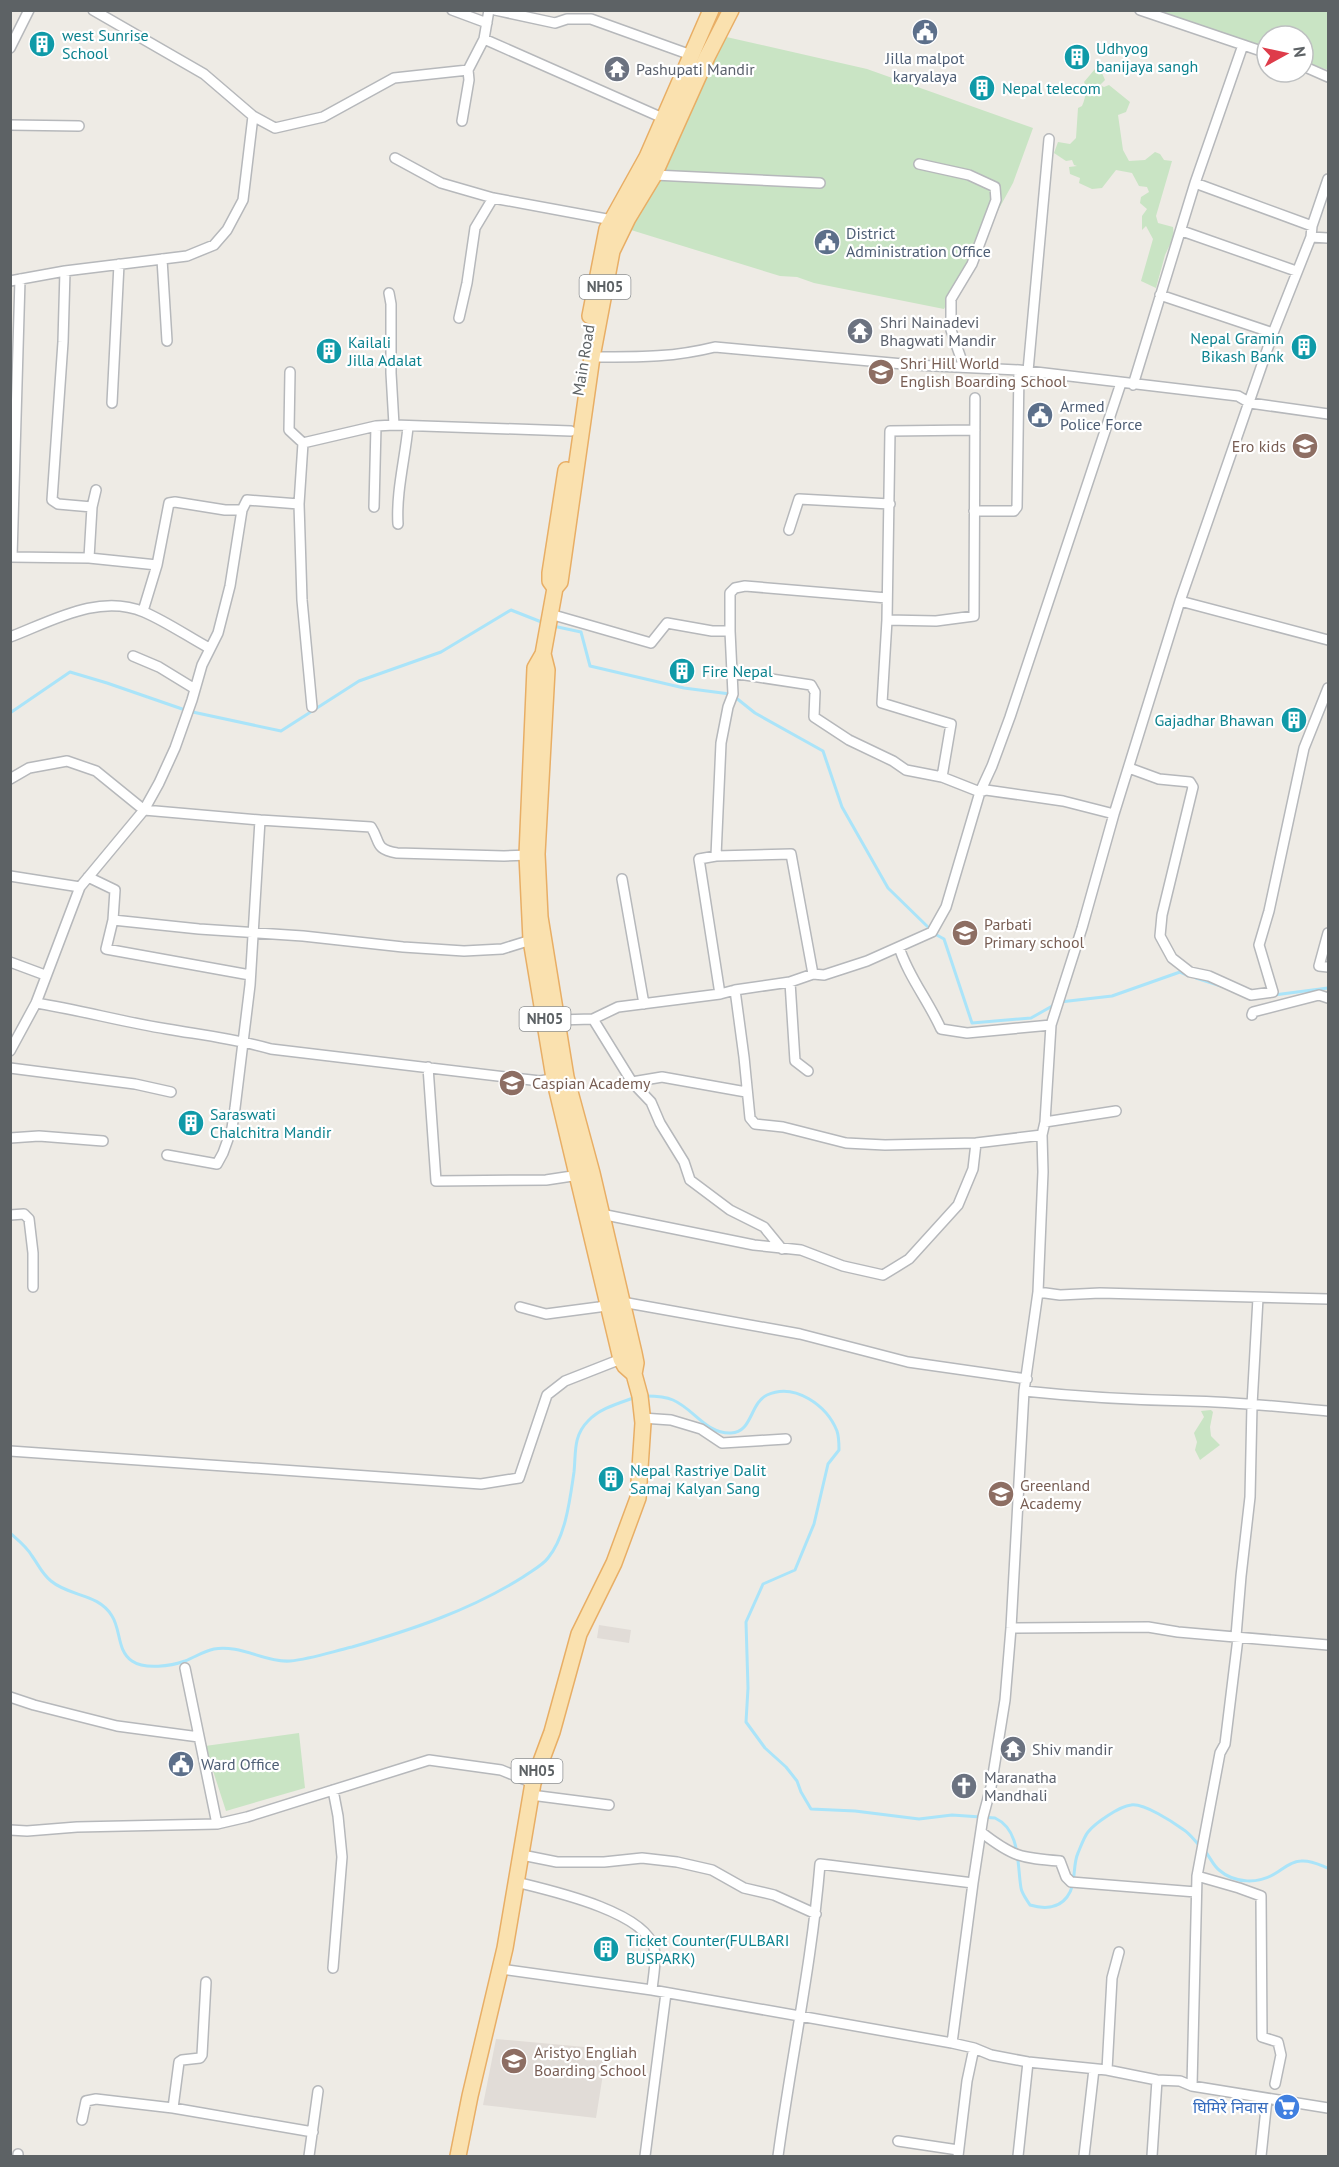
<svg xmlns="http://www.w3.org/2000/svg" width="1339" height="2167" viewBox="0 0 1339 2167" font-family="'PT Sans','Noto Sans Devanagari',sans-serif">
<rect width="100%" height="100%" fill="#eeebe5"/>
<path fill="#e1dcd7" d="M599 1625 631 1630 629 1643 597 1638Z
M496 2039 607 2049 596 2118 483 2105Z"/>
<path fill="#c9e4c4" d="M1157 11H1328V70L1303 61V36H1267V49Z
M722 36 867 69 1033 128 1013 183 944 309 814 283 797 277 780 276 631 230Z
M1095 69 1102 73 1105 80 1100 85 1104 87 1109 85 1130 102 1126 112 1118 115 1123 150 1129 161 1145 160 1155 152 1160 154 1164 160 1172 161 1156 216 1158 223 1173 227 1174 236 1165 255 1156 288 1141 281 1153 239 1146 226 1142 230V216L1147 209 1140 203 1141 197 1149 192 1147 187 1139 186 1132 173 1116 170 1102 188 1092 189 1079 183 1080 178 1070 174 1069 167 1077 166 1074 165 1072 160 1066 161 1054 153 1058 142 1070 144 1076 138 1078 108 1082 106C1085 99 1088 88 1084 82Z
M1211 1410 1213 1412 1210 1427 1211 1436 1220 1445 1200 1460 1195 1450 1197 1442 1194 1433 1204 1417 1201 1411Z
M299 1733 305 1788 226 1811 205 1746Z"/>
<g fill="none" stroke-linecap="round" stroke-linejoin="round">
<path stroke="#aae4f9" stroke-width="3" d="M553 626 581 632 590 666 684 688 730 694
M735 697 755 713 823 751 842 807 888 888 930 929
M10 713 70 672 107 683 188 711 281 731 359 681 441 652 511 610 544 623
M935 934 944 939 972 1023 1031 1018 1054 1005
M1196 978 1221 986
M1274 995 1328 988
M1060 1002 1112 996 1180 972 1187 975
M646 1396C654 1396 664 1396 673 1400 694 1409 706 1434 731 1433 752 1433 750 1403 767 1395 795 1382 827 1406 837 1431 839 1437 839 1444 839 1450L828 1464 814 1524 795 1570 763 1584 746 1622 748 1688 746 1722 765 1748 786 1767 797 1781 801 1792 811 1809 855 1811 919 1819 952 1815 995 1818C1021 1830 1017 1865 1021 1888 1022 1894 1027 1900 1030 1905 1043 1909 1058 1909 1067 1897 1077 1884 1072 1866 1078 1853 1081 1846 1084 1837 1088 1832 1095 1823 1120 1806 1131 1805 1144 1803 1173 1822 1184 1830 1190 1834 1195 1841 1200 1846
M10 1533C18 1540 27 1547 32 1556 38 1564 42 1574 51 1581 70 1597 98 1593 112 1616 121 1630 117 1651 132 1661 145 1670 171 1666 185 1661 195 1657 204 1651 214 1649 239 1644 267 1663 290 1661 311 1659 331 1652 352 1647 411 1630 471 1610 523 1577 531 1571 542 1566 548 1558 566 1536 570 1499 574 1472 576 1453 573 1436 588 1421 600 1408 620 1403 636 1397
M1205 1851C1210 1857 1213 1865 1219 1870 1235 1884 1259 1884 1276 1873 1284 1868 1292 1861 1301 1861 1311 1860 1320 1865 1328 1868"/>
<defs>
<path id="street" d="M93 10 204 74 253 116 275 128 323 117 394 78 468 70 484 39 665 119
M452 10 487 23
M495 10 555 23 567 19H591L691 55
M1140 10 1267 53
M484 39 489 10
M10 48 29 10
M1303 66 1328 77
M462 121 469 80 468 70
M10 125 79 126
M395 158 441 183 493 198 612 220
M919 164 969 175 995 187 996 200 972 264 951 299V330L964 367
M654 175 820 183
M1195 183 1312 226
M1182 231 1296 271
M1311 237 1328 238
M162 259 167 341
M65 271 63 342 52 500 58 504 92 507 89 558
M10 281 65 271 187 256 214 245 227 230 243 200 253 116
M389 293 391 304V373L394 425
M1160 295 1273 333
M459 318 467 283 475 228 493 198
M592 357C636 357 671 358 715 347L914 365 1019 370 1238 396 1250 403 1328 414
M1028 371 1049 139
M290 372 289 430 303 443
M1133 385 1195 183 1243 45
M975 398 974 616 936 621 887 620 882 703 951 724 942 777 980 792 986 790 1063 801 1114 814
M112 403 119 264
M299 504 302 600 312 707
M92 507 96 490
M374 507 376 426
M974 511H1014L1017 507 1019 370
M398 524C396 492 405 459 408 427
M789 530 799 499 890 504
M10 557 89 558 157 565 169 503 175 502 225 510H242
M12 557 20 279
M1180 601 1328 640
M143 611 157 565
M550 614 651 643 667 623 712 631H730L733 694 728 707 721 743 716 856 699 859 720 994
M887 620 890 431 975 430
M730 631V593L735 588 745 586 887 598
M10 637C52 621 99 593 144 612 167 622 187 636 209 648
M133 656 159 667 195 689
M732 673 811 685 815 692 814 717 849 740 893 761 906 770 942 777
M1129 768 1159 779 1190 782 1193 787 1162 915 1160 936 1172 958 1190 972 1209 976 1251 995 1273 992 1259 945 1269 911 1304 748 1328 688
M10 779 29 768 67 761 96 771 144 810 260 820
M716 856 791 854 813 974
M10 876 80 887
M88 877 115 890 113 920 106 949 250 975
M622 879 644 1004
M113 920 199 929 303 936 403 947 464 951 502 949 531 940
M1328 933 1319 966 1328 967
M899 947C908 976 928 1000 941 1029L967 1033 1051 1025
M10 962 45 975
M790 982 795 1061 808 1071
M735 990 744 1057 750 1118 755 1124 783 1127 846 1143 885 1145 976 1143 1042 1135
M36 1003C80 1010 123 1022 167 1029 202 1035 237 1039 271 1049L540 1081 557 1078
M1252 1015 1253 1012 1319 995 1328 998
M593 1019 632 1082 651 1102 660 1123 684 1162 690 1180 730 1210 764 1227 782 1249
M557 1020 593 1019 618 1007 720 994 735 990 790 982 813 974 824 975 867 961 932 932 946 907 980 792 992 766 1010 717 1121 383
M10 1051 36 1003 80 887 144 810 159 783 175 748 192 700 202 665 218 633 230 586 242 510 247 500 299 504 303 443 376 426 394 425 571 431
M428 1067 436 1181 546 1180 579 1175
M10 1068 135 1084 171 1092
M632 1082 662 1077 746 1092
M1045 1122 1116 1111
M10 1138 39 1136 103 1141
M167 1155 217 1164 223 1153 232 1128 235 1108 250 985 260 820 371 827C381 842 374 849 397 853L504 856 531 855
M601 1214 754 1245 801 1250 843 1266 883 1275 909 1259 958 1205 973 1169 976 1143
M10 1215 24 1214 29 1219 33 1253V1287
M1038 1292 1060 1295 1100 1293 1328 1299
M520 1307 546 1314 599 1307 622 1302 800 1334 908 1362 1027 1379
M1024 1391C1080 1397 1135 1400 1190 1401 1236 1402 1283 1407 1328 1411
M642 1418 671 1420 701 1429 722 1443 786 1439
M10 1451 481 1484 519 1478 547 1395 565 1381 621 1359
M1011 1628 1148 1627 1178 1632 1328 1645
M1236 1636 1241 1576 1250 1497 1252 1405 1258 1298
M185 1668 217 1824
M10 1697 34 1705 117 1726 199 1737
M333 1790 338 1816 342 1857 333 1968
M531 1795 609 1805
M10 1830 27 1831 77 1827 217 1824 247 1817 429 1760 501 1770 533 1783
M981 1832C1013 1857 1021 1858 1060 1861L1066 1877 1071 1882 1196 1892
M522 1855 557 1862H604L642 1858 677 1862 712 1870 744 1888 774 1895 816 1914
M1197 1876 1239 1888 1261 1896 1262 2037 1278 2042 1281 2055 1275 2084
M516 1882C548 1890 645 1911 654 1948 657 1960 653 1977 652 1990
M501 1969 652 1990 952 2043 973 1883 983 1817 991 1787 1005 1700 1011 1628 1024 1391 1038 1292 1043 1172 1042 1135 1045 1122 1051 1025 1082 928 1114 814 1180 601 1273 333 1311 237 1312 226 1328 179
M952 2043 974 2048 991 2055 1028 2062 1107 2070 1157 2080 1180 2081 1192 2086 1328 2108
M1107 2070 1112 1978 1119 1952
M1192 2086 1197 1876 1220 1753 1225 1744 1238 1638
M173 2108 179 2062 182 2060 200 2058 202 2055 206 1982
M82 2120 86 2101 96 2099 173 2108 313 2132
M898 2141 958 2150
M18 2156V2154
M309 2156 318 2091
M645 2156 666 1993
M778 2156C791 2059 812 1962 820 1864L973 1883
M958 2156 967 2081 974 2048
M1018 2156 1028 2062
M1084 2156 1094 2069
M1152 2156 1157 2080
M1261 2156 1267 2099"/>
<path id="primary" d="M590 316 607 229 647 157 711 10
M555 588 550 581V573L566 470
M634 1374 636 1363 634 1353 592 1173 566 1077 540 917 537 854 547 670 543 654 555 588 560 582 592 357 612 251 628 218 654 175 707 57 731 10
M458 2156 470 2096 505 1948 533 1783 552 1732 579 1634 614 1563 638 1498 643 1423 640 1396 634 1374 625 1366 621 1359 554 1078 531 940 527 855 535 668 543 654"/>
</defs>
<use href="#street" stroke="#b6b8bb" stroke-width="12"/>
<use href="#primary" stroke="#e8ae65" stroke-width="18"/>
<use href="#street" stroke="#fff" stroke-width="9"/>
<use href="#primary" stroke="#fae1af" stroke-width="15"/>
</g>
<defs>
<symbol id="civic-disc" viewBox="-11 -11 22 22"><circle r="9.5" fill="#5c6f8a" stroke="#fff"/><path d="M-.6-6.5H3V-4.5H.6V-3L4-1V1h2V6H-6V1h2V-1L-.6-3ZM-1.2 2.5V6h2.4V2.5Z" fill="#fff"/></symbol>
<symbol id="building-disc" viewBox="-11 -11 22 22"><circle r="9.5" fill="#0f9aa8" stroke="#fff"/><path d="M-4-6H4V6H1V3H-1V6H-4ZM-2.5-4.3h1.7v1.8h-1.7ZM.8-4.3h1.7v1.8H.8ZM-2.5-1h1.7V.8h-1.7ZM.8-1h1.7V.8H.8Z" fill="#fff"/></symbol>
<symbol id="temple-disc" viewBox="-11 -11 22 22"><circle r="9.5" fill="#6b7280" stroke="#fff"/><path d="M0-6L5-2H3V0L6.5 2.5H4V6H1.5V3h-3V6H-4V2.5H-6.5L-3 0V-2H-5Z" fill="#fff"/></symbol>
<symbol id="school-disc" viewBox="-11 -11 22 22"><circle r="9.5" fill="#8d6e63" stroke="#fff"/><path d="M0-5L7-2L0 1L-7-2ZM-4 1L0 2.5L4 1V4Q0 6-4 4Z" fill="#fff"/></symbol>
<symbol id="church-disc" viewBox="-11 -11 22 22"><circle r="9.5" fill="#6b7280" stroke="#fff"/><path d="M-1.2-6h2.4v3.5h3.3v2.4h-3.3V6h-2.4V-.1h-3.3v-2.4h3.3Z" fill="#fff"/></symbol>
<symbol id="supermarket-disc" viewBox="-11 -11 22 22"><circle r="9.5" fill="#3f7fe0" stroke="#fff"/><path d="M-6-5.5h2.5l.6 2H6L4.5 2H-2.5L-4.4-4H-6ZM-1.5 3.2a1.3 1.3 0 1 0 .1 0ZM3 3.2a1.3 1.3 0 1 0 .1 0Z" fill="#fff"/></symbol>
</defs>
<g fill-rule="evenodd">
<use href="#civic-disc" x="910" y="17" width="30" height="30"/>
<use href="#building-disc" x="27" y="29" width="30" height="30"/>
<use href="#building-disc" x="1062" y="42" width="30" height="30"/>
<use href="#temple-disc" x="602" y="54" width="30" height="30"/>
<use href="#building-disc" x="967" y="73" width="30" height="30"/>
<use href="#civic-disc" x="812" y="227" width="30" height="30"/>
<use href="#temple-disc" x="845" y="316" width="30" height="30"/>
<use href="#building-disc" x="1289" y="332" width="30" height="30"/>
<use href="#building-disc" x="314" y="336" width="30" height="30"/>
<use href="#school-disc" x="866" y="357" width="30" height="30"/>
<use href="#civic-disc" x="1025" y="400" width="30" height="30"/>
<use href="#school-disc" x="1290" y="431" width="30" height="30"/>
<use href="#building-disc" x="667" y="656" width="30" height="30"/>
<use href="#building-disc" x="1279" y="705" width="30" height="30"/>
<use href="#school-disc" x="950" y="918" width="30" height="30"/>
<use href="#school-disc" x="497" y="1068" width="30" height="30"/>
<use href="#building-disc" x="176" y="1108" width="30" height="30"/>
<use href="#building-disc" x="596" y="1464" width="30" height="30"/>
<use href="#school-disc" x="986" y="1479" width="30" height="30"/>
<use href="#temple-disc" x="998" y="1734" width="30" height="30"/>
<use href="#civic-disc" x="166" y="1749" width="30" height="30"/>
<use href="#church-disc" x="949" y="1771" width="30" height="30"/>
<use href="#building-disc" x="591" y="1934" width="30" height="30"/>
<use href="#school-disc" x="499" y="2046" width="30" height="30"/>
<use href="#supermarket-disc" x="1272" y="2092" width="30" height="30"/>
</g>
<g text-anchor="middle" stroke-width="4.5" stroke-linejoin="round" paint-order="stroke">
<g fill="#fff" stroke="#8e9193" stroke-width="1.5">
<rect x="579.5" y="275" width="51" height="24" rx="4.5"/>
<rect x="519.5" y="1007" width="51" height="24" rx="4.5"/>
<rect x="511.5" y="1759" width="51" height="24" rx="4.5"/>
</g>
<g font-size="15" font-weight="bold" fill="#5d6265">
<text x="605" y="292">NH05</text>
<text x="545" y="1024">NH05</text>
<text x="537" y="1776">NH05</text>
</g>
<g font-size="16" fill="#0d838f" stroke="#fff" text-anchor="start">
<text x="62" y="41">west Sunrise<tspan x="62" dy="18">School</tspan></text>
<text x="1096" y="54">Udhyog<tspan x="1096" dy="18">banijaya sangh</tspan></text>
<text x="1002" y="94">Nepal telecom</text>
<text x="1284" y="344" text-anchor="end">Nepal Gramin<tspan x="1284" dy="18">Bikash Bank</tspan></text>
<text x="348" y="348">Kailali<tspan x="348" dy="18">Jilla Adalat</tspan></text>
<text x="702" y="677">Fire Nepal</text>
<text x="1274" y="726" text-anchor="end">Gajadhar Bhawan</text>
<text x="210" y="1120">Saraswati<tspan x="210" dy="18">Chalchitra Mandir</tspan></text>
<text x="630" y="1476">Nepal Rastriye Dalit<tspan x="630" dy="18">Samaj Kalyan Sang</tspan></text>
<text x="626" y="1946">Ticket Counter(FULBARI<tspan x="626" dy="18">BUSPARK)</tspan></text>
</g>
<g font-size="16" fill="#4e5e75" stroke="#fff" text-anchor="start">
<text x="925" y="64" text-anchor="middle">Jilla malpot<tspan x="925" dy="18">karyalaya</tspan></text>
<text x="846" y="239">District<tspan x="846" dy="18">Administration Office</tspan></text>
<text x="1060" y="412">Armed<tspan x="1060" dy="18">Police Force</tspan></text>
<text x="201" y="1770">Ward Office</text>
</g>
<g font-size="16" fill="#5b616d" stroke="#fff" text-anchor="start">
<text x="636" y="75">Pashupati Mandir</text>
<text x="880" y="328">Shri Nainadevi<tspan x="880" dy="18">Bhagwati Mandir</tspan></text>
<text x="1032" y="1755">Shiv mandir</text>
<text x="984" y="1783">Maranatha<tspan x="984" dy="18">Mandhali</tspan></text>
</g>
<g font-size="16" fill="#5d6265" stroke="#fff">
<text transform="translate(583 360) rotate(-81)" y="6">Main Road</text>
</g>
<g font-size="16" fill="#785e54" stroke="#fff" text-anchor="start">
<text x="900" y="369">Shri Hill World<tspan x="900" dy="18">English Boarding School</tspan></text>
<text x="1286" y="452" text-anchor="end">Ero kids</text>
<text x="984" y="930">Parbati<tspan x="984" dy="18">Primary school</tspan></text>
<text x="532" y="1089">Caspian Academy</text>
<text x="1020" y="1491">Greenland<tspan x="1020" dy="18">Academy</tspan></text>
<text x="534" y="2058">Aristyo Engliah<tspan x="534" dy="18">Boarding School</tspan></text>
</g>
<g font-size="16" fill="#366cbe" stroke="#fff" text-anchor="end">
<text x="1268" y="2113">घिमिरे निवास</text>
</g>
</g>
<rect width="1339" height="2167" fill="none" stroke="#5d6265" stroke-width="24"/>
<g transform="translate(1285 54) rotate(82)"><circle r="28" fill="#ffffff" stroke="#bec0c1" stroke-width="1.5"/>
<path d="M0-4.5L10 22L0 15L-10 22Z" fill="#de3c4a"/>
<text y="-9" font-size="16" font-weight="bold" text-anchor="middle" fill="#5d6265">N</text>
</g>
</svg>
